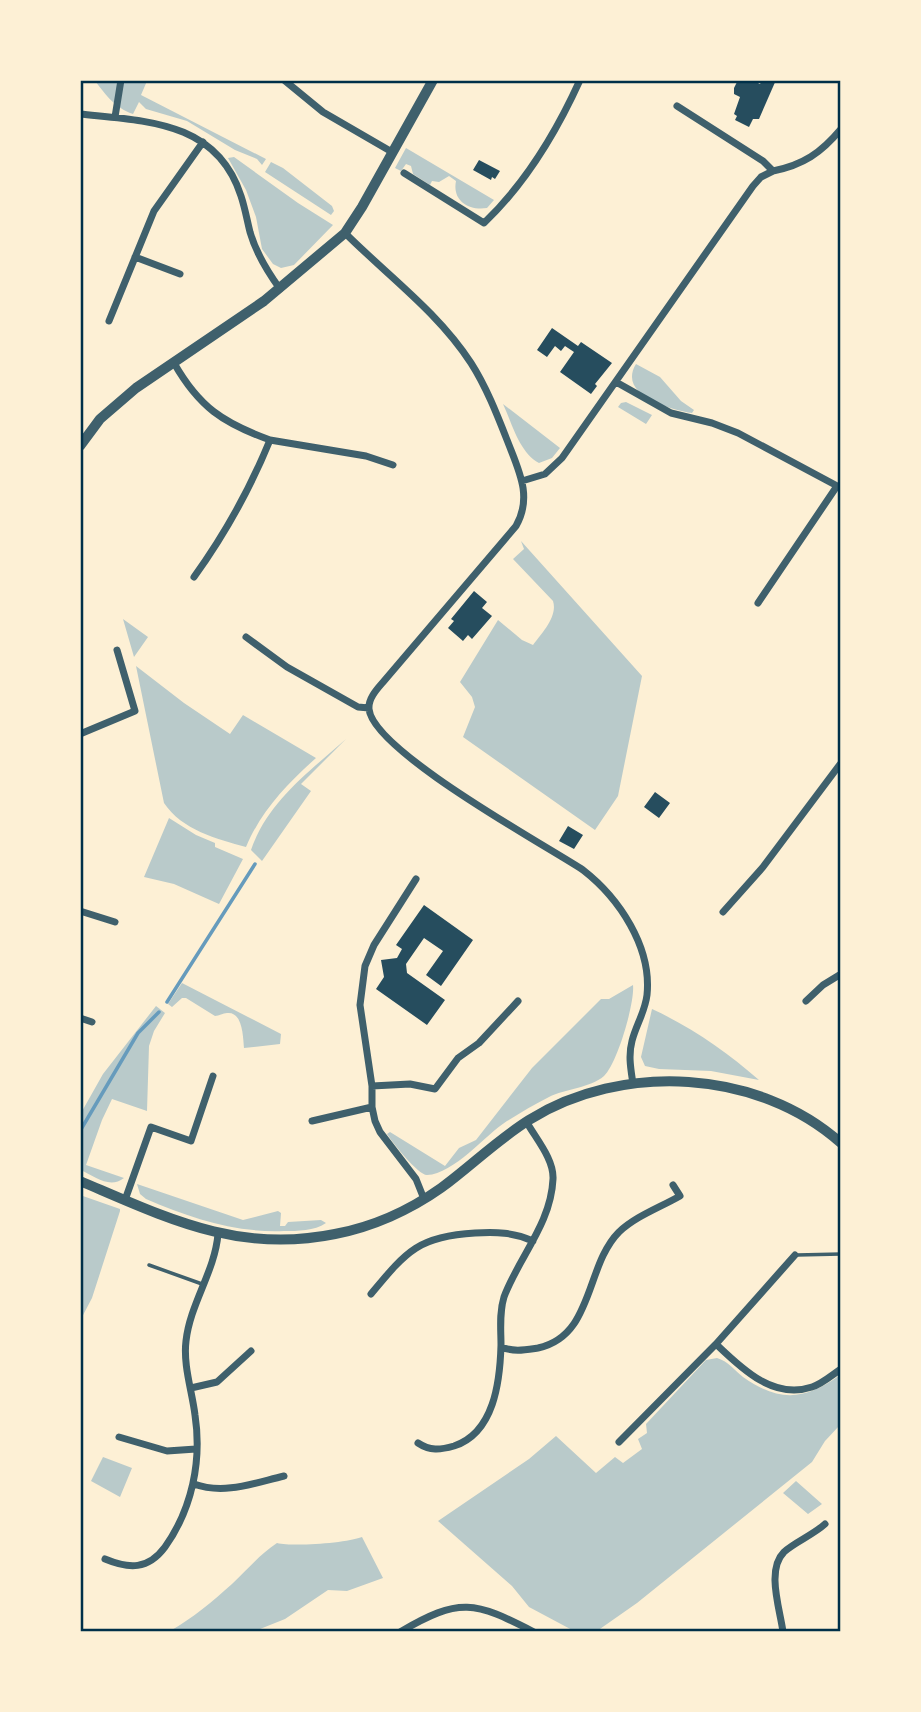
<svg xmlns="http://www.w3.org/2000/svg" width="921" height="1712" viewBox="0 0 921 1712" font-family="Overpass,sans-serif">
<rect width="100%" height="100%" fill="#fdf0d5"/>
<path fill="#b9caca" d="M95 81H147L141 95 266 159 262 165 257 159 235 150 187 121 146 109 139 102 133 114C114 107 107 96 95 81Z
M406 148 494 200 487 208C468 211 452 200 456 181L449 176 439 182 432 181 430 185 413 174 411 166 406 164 401 171 395 168Z
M234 157 298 203 333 225 294 265 281 268 273 264 262 249 256 217 246 190 228 158Z
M271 162 283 168 332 206 334 211 331 215 265 172Z
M636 364 660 377 681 401 694 410 692 413C670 409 617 395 636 364Z
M626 402 652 415 646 424 618 407 621 403Z
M503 404 560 448 552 458 539 463C519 452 512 423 503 404Z
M521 541 642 676 618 796 595 830 463 737 475 707 472 697 460 682 498 620 522 640 533 645C542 633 558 616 553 601L513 559 524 549Z
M123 619 148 637 134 657Z
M136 666 184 703 230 734 243 715 316 758C287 784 261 811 246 847 217 839 182 830 164 803Z
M346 739 301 784 311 791 262 861 251 850C268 801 309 772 346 739Z
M169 818 196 835 215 843V847L243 859 219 904 174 884 144 877Z
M182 983 281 1034 280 1044 244 1048C243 1038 243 1011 227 1013 223 1013 219 1016 215 1016L186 998H182L172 1007 168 1004Z
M633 985C635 1003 617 1064 604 1076 590 1088 565 1089 549 1097 535 1104 520 1113 507 1121 485 1135 454 1174 427 1175 418 1175 392 1142 387 1134L390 1132 445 1166 459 1148 476 1140 532 1068 601 999H609Z
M156 1006 165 1013 154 1031 149 1046 147 1111 112 1099 102 1120 86 1165 124 1178C110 1189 95 1177 81 1170V1113L103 1074Z
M652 1009C691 1027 727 1052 759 1080L711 1071 659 1069 645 1066 641 1057Z
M137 1184 243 1220 278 1211 281 1213 280 1226H285L288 1222 321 1220 326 1223C314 1231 298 1231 284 1231 234 1233 191 1218 146 1199L140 1194Z
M80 1195 120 1209V1211L92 1298 81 1319Z
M717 1358C728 1361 734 1370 743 1377 780 1403 805 1400 840 1375V1425L825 1441 812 1462 637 1603 597 1631H574L529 1607 512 1586 438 1521 529 1459 556 1436 596 1473 615 1457 623 1463 642 1449 638 1439 647 1433 646 1424 706 1360Z
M103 1457 132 1468 120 1497 91 1481Z
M796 1481 822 1504 808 1514 783 1493Z
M362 1537 383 1578 347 1591 328 1590 285 1619 255 1631H170C193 1618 213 1601 232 1584 247 1570 259 1555 277 1543 294 1547 346 1543 362 1537Z"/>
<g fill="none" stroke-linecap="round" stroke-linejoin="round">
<path stroke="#669bbc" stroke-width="3.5" d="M167 1002 255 864
M80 1131 138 1033 159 1012"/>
</g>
<path fill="#264d5e" d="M738 80H752L760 84 762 80H776L759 119H753L749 127 735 120 737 116 734 114 740 97 734 94V88Z
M479 160 500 171 495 179 492 177 491 180 473 170Z
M552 328 578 346 581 342 612 363 595 384 597 386 591 394 560 372 574 352 565 346 561 351 555 346 547 357 537 350Z
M474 591 487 602 482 608 492 616 472 639 468 635 463 641 448 628 454 621 451 619Z
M655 792 670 803 659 818 644 807Z
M568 826 583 835 574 849 559 841Z
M424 905 473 940 441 986 426 975 443 951 424 938 406 964 407 973 445 1000 427 1025 376 989 384 977 381 960 397 958 402 949 396 945Z"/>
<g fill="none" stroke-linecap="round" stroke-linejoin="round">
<path stroke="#3f606c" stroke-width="3.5" d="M797 1255 841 1254
M149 1265 202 1284"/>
<path stroke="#3f606c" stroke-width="7" d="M284 80 323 112 392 152
M677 106 763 161 773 171C803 165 821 153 841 129
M80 114C146 121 217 121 241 196 245 208 247 220 250 232 256 253 267 271 280 289
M115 117 121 80
M404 173 484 223C526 183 556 133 580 80
M345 233C387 275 438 312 471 363 487 388 498 417 509 445 520 473 532 498 516 526L384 681C378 688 368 698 369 709 373 751 545 845 583 870 619 898 652 947 647 995 645 1012 636 1025 632 1041 628 1056 631 1070 633 1084
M135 257 180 274
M109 321 154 211 203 142
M174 363C199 407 223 423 270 440 250 489 225 534 194 577
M616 382 671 413 712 423 738 433 841 488
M270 440 366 456 393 465
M522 481 545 474 562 458 753 186 761 177 773 171
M758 603 837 486
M246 637 287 667 358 707 369 708
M80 734 135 711 117 650
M416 879 374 945 365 966 360 1005 372 1086V1107L375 1121 380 1132 416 1179 424 1199
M80 911 115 922
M723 912 763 867 841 763
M806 1001 823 985 841 974
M80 1018 92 1022
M372 1086 410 1084 435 1089 458 1058 479 1043 518 1001
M312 1121 372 1107
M125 1200 151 1127 191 1141 213 1076
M371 1294C406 1252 418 1236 475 1233 496 1232 513 1232 533 1241
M716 1344C741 1368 773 1400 812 1387 822 1384 832 1375 841 1369
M501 1347C514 1352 524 1350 538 1348 594 1336 585 1266 619 1232 636 1216 659 1208 680 1196L673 1185
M191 1388 217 1382 251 1351
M119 1437 167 1451 196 1449
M619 1442 716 1344 795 1255
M418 1443C430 1451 440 1450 454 1446 494 1433 500 1382 501 1345 501 1330 499 1313 504 1297 519 1257 551 1224 553 1179 554 1159 536 1139 526 1121
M194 1484C224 1495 254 1483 284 1476
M105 1559C129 1569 148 1570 165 1547 192 1509 202 1461 195 1415 192 1391 183 1365 186 1341 190 1304 215 1271 218 1234
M400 1632C460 1597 474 1601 534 1632
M783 1632C780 1609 766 1570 784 1552 795 1542 813 1535 825 1524
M840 1632 841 1631"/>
<path stroke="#3f606c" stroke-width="10" d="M80 446 100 419 136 388 264 301 345 233 362 207 433 80
M80 1181C167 1218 238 1254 335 1234 372 1227 410 1210 441 1188 471 1166 497 1140 529 1120 622 1062 758 1069 841 1143"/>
</g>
<rect width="921" height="1712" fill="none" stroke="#fdf0d5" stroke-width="164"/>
<rect x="82" y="82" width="757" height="1548" fill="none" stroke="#003049" stroke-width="2.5"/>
</svg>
